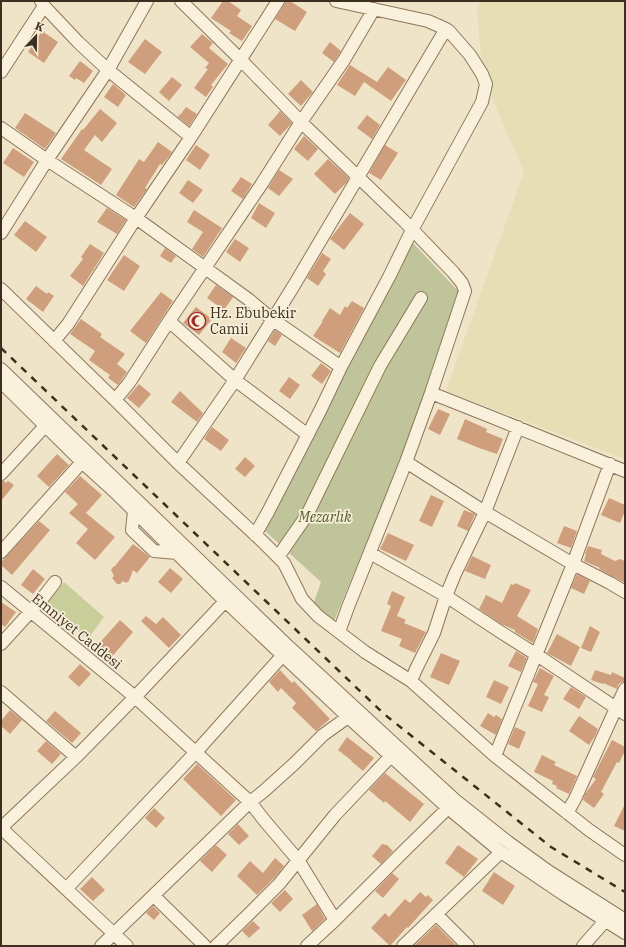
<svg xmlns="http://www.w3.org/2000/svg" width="626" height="947" viewBox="0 0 626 947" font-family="'IBM Plex Serif',serif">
<rect width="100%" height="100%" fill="#f0e4c8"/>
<path fill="#e6deb5" d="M480 1H625V459L446 391 524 172 492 98 481 57 477 10Z"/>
<path fill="#c9cf9b" d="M64 582 104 617 88 639 45 606Z"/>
<path fill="#bfc49a" d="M411 241 460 293 421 411 334 621 313 605 321 582 264 530Z"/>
<path fill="#cf9f7d" d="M223 1H228L241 10 237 16 252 26 242 41 229 33 231 31 211 18Z
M285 1H290L307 12 295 31 275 19 284 5Z
M42 31 58 42 44 63 28 52Z
M202 34 213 43 209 48 228 64 211 85 213 87 206 97 194 88 208 69 205 68 209 63 190 47Z
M145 39 162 52 145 74 128 62Z
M330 42 341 51 334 62 322 53Z
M80 61 93 71 84 83 76 78 75 80 69 76Z
M350 65 377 82 388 67 406 80 391 101 364 82 355 96 337 85Z
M172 77 182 85 169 101 159 92Z
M301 80 313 92 301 106 288 94Z
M113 84 126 95 118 107 104 97Z
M186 107 197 114 189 126 178 117 179 115 181 114Z
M100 109 117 123 102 142 95 135 84 150 112 169 101 185 61 159 82 129 83 130Z
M280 111 292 123 280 136 268 125Z
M25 113 56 133 45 149 15 128Z
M367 115 380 125 372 139 357 128Z
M304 136 318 149 308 161 294 149Z
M158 142 172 152 162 165 160 164 145 188 147 189 134 207 116 195 139 159 144 162Z
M196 145 210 155 200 170 186 160Z
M385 145 398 153 381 180 369 173Z
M13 148 34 162 24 177 3 163Z
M328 159 349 178 347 182 335 194 314 174Z
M279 170 293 179 279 196 268 188Z
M241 177 252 184 243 199 231 191Z
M188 180 203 190 193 203 179 193Z
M259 203 275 213 266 228 251 218Z
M107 208 126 220 117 234 97 222Z
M194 210 222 228 203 257 192 249 203 232 187 222Z
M350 213 364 224 344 250 330 239Z
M25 221 47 237 36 252 14 235Z
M235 239 249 248 240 262 226 252Z
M90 244 104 253 83 286 70 276 83 259 81 257Z
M165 248 176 256 171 263 160 256Z
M322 253 331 259 323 271 326 274 318 286 307 278Z
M124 255 140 266 124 291 107 280Z
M216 285 233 297 224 310 207 298Z
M36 286 47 294 48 292 54 296 43 312 26 299Z
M161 292 173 301 146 343 130 331Z
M352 301 364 308 340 353 313 336 323 321H322L330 308 340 315 345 306 347 308Z
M196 307 212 319 199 335 183 323Z
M81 319 102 334 100 337 125 354 117 364 127 372 118 385 108 378 110 375 89 360 95 351 70 334Z
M275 330 282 335 275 346 268 341Z
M231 338 246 348 236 363 222 352Z
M321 363 331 371 322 384 311 376Z
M289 377 300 385 290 399 279 391Z
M139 384 151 394 139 408 127 398Z
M180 391 203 413 197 422 171 402Z
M438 409 450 414 440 435 428 429Z
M465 419 487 429 486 432 503 439 497 454 479 448 457 439Z
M212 427 229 440 221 451 204 439Z
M57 454 69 465 49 487 37 476Z
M245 457 255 466 245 477 235 469Z
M80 476 102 495 86 513 115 537 95 560 76 543 88 529 69 513 78 504 65 492Z
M1 481H4L6 483 8 481 14 485 1 501Z
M431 495 444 501 432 527 419 521Z
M609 498 625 505V511L620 523 601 515Z
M464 510 475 514 468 531 457 526Z
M39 521 50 530 12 575 1 565V562Z
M564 526 577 531 571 548 557 543Z
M388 533 414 545 406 561 380 549Z
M133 544 150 557 137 573 133 570 129 581 126 583 123 581 120 584H117L112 578 114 576 111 570 113 567 115 566Z
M588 546 602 550 601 554 615 561 620 559 625 561V583L599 569 600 568 584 561 586 554H585Z
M472 556 491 565 485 579 465 571Z
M170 568 183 579 171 593 158 582Z
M33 569 45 579 33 594 21 585Z
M577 574 590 581 584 594 571 588Z
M515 583 531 590 517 616 538 629 533 643 515 632V630L501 624 479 609 486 595 502 603 511 584 514 585Z
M392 591 405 597 397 616 406 620 404 623 426 632 415 653 399 646 402 639 381 631 391 606 387 604Z
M1 602 16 612 5 627 1 624Z
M146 616 156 624 163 617 181 635 169 648 141 621Z
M120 620 133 632 110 659 96 647Z
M590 626 600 632 591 652 581 648Z
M557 634 580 647 571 666 547 653Z
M516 651 527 658 521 672 508 666Z
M441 653 460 661 449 685 430 677Z
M80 664 91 674 79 687 68 677Z
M540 668 554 676 544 695 549 697 542 712 528 706 538 684 533 682Z
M280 670 292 683 294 681 330 719 316 731 292 708 296 703 281 688 278 692 269 682Z
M595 670 611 675 612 672 625 678V679L624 682 620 683 618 685 617 689 603 683V684L591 680Z
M494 680 509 687 501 704 486 697Z
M571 687 586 697 579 709 563 699Z
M10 710 22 720 10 734 1 726V721Z
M55 711 81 733 72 743 46 721Z
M488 713 494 717 496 715 502 719 496 735 480 726Z
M579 716 598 729 595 736 589 745 569 731Z
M515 727 526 732 519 749 508 744Z
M347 737 374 758 363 771 351 761H352L338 750Z
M612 740 625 747V751L619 763 617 762 601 792 604 794 594 808 583 800 585 794 596 779 593 777 600 763Z
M46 741 61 754 52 764 37 751Z
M542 755 556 762 554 765 577 776 569 794 556 788 557 786 552 784 553 781 534 772Z
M197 764 236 800 221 816 183 779Z
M385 773 424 804 410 822 385 801 384 803 369 790Z
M625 804V831L614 826Z
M154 808 165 818 156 828 145 818Z
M238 824 249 836 239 845 228 834Z
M382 844 387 845 393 851 381 864 372 856Z
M216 845 227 855 212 872 200 861Z
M458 845 478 859 464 877 445 863Z
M275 858 284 866 275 877 257 895 237 876 250 861 263 873Z
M494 872 515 886 503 905 482 891Z
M392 873 399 879 383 898 375 891Z
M92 877 105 890 93 901 80 889Z
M285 890 293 899 280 912 271 903Z
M420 892 426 897 428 895 433 900 408 928 407 927 390 946 371 928 385 913 389 917 405 899 410 903Z
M317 904 325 919 312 931 302 915Z
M153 906 160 913 154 920 146 913Z
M253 921 260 928 249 938 242 931Z
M436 925 457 946H414Z"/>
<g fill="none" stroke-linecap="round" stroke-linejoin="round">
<defs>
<path id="minor" d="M41 1 44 6 78 42 108 70 191 137
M181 1 240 59 301 122 405 222 453 272 462 283 465 291 431 393 406 462 348 607 339 632
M1 72 44 6
M1 128 47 160 136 218 248 299 272 319 341 367
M1 233 47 160 108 70 147 1
M1 289 115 400 178 463 262 541 284 563 302 599 318 616 365 652 411 681 495 756 589 830 625 855
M169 321 235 380 308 435
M54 341 68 324 136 218 191 137 278 1
M1 369 289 647 455 800 508 842 548 871 625 920
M1 382 82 462 115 492 225 601 348 717 448 808 501 852 563 894 625 933
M431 393 494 418 625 471
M115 400 129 383 169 321 261 185 301 122 344 60 374 9
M406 462 485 512 573 564 610 583 625 592
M178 463 235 380 293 287 438 42 446 29
M1 474 45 426
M134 511 132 530 154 551 177 553
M255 535 268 512 320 411 341 367 389 277 412 230 482 102 486 84 482 74 470 55 449 31 446 29 428 21 336 1
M1 552 82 462
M370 553 446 596 499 631 537 655 625 714
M278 557 307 515 380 366 421 298
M1 587 135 697 250 802 264 820 298 860 335 920
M1 644 42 599 55 582
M411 681 416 669 434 633 446 596 455 574 485 512 518 427
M1 692 76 757
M495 756 573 564 610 464
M567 813 575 799 616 708 625 689
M66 889 196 752 283 655 287 649
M154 896 205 946
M436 914 468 946
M101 946 250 802 264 791 295 763 323 735 348 717
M127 946 1 828 76 757 135 697 231 595
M216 946 250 913 279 884 335 815 391 756
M307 946 335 920 407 848 453 803
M403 946 501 852
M583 946 605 921"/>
</defs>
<use href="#minor" stroke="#8d765c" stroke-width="14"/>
<use href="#minor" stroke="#faf1dc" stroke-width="12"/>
<path stroke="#3d2e20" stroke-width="2.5" stroke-dasharray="7 7" stroke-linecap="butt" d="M1 348 384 714 551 847 625 892"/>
</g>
<defs>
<symbol id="mosque-ring" viewBox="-11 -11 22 22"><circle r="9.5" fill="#f7eed8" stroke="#9e2a2b" stroke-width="1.5"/><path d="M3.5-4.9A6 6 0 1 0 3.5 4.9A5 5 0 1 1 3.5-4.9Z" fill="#9e2a2b"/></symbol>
</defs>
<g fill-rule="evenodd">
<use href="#mosque-ring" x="187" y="311" width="20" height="20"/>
</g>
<g text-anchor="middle" stroke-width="3.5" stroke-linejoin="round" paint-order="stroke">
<g font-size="14" fill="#3d2e20" stroke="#f7eed8" text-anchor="start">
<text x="210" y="318">Hz. Ebubekir<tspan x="210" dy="16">Camii</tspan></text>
</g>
<g font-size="14" font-style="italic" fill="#4d5a26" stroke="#f7eed8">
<text x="325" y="522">Mezarlık</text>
</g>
<g font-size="14" fill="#3d2e20" stroke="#f7eed8">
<text transform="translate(77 631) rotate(39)" y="5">Emniyet Caddesi</text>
</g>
</g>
<rect width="626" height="947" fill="none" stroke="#3d2e20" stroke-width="4"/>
<g transform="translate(36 36) rotate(22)" stroke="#f7eed8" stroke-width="3" paint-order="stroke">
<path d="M0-3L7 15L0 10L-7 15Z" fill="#3d2e20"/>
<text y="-6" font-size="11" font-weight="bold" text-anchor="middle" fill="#3d2e20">K</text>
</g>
</svg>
